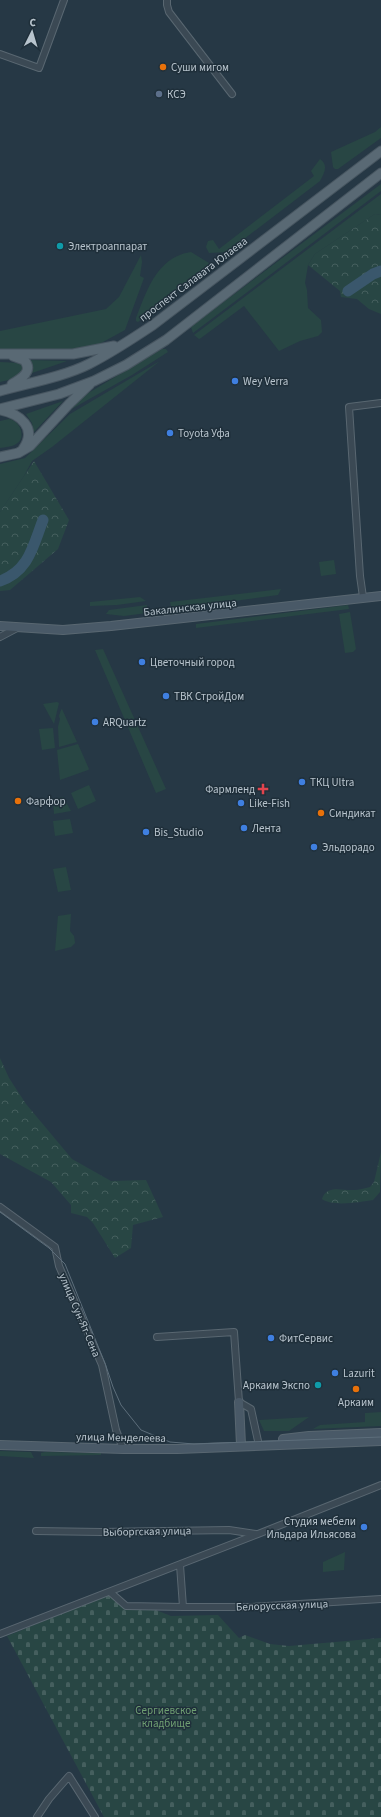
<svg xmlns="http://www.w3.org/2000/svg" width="381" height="1817" viewBox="0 0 381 1817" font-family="'Source Sans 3',sans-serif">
<defs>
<pattern id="forest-crowns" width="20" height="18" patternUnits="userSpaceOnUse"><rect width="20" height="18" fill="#284644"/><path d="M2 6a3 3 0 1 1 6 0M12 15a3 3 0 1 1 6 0" fill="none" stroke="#455f5e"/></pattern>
<pattern id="cemetery-stones" width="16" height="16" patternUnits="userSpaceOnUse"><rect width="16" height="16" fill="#284644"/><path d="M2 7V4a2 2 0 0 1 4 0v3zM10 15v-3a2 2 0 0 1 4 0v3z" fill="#455f5e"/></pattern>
</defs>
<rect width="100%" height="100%" fill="#263845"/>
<path fill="#284644" d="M381 127V138L338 169H335L333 167 331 152 375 132Z
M320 159C329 165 324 174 320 181L227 252 209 253 206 247 208 241 213 240 219 249 314 176 311 171Z
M381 184V191L193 333 191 327 193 325Z
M381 194V215L375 214 315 254 308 265 305 283 307 290 308 308 321 320 322 332 318 336 300 341 279 351 244 306 201 338 199 339 194 335Z
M191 252 209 263 208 266 138 322 136 321V318C147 290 157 257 191 252Z
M141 255 142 262 140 276 144 278 125 330 92 348 73 352 0 351V331L106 309 119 297Z
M162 349H166L168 352 132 375 68 411 80 398Z
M29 360 67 361 32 373Z
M160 361 52 447 32 461 24 476 0 512V464L25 458 70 414Z
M0 362 20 363 23 366 24 373 13 379 0 382Z
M63 401 33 433 32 423 26 414Z
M9 419C20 420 27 438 16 444 12 447 5 447 0 448V421Z
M334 560 336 574 321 576 319 562Z
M281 589 278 595 177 609 171 606 170 602Z
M140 597 146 601 117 605 90 606V602Z
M147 605V613L124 616 106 614 109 610Z
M348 605 349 609 196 628V624Z
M350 612 356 649 353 652 345 653 339 614Z
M103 649 166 789 156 793 95 650Z
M57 702 59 703 54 724 43 704Z
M62 709 77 742 59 747 58 727 60 719 59 716 61 710Z
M53 728 55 748 42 750 39 729Z
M78 744 89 769 88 770 60 780 57 750Z
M89 785 96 801 78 809 71 793Z
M63 797 71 811 54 814 53 799Z
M70 819 73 833 55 836 53 821Z
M66 867 71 890 58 892 53 869Z
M71 914 70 931 74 936 75 943 71 947 55 951 58 916Z
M381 1412V1426L313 1429 320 1425 365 1422V1413Z
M309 1417 289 1431H264L259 1420Z
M0 1451 31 1452 34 1458 0 1456Z
M45 1452 101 1453V1455L41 1456V1453Z
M345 1552 344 1570 323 1572V1562Z"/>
<path fill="url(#forest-crowns)" d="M375 214 381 215V314L369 309 357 299 341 297 340 291 308 265 315 254Z
M34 461 69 520 58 549 10 590 0 591V512Z
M0 1058 9 1078 26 1104 72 1159 111 1181 146 1180 163 1217 133 1225 131 1248 115 1258 93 1223 87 1217 71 1213V1205L51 1182 0 1154Z
M381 1152 380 1192 373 1200C360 1202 333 1207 322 1199 327 1184 342 1191 354 1190 359 1190 365 1188 370 1187L374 1182Z"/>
<path fill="url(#cemetery-stones)" d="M108 1595 124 1608 156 1610 171 1616 218 1615 239 1638 245 1635 270 1644 289 1646 381 1638V1817H104L7 1636Z"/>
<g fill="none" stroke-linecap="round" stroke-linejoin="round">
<path stroke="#3a576c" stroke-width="11" d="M348 291 373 274 381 271
M0 581C29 571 33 546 43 520"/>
<defs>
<path id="street" d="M167 0V5L169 12 232 94
M0 54 39 68 64 0
M363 597 360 576 349 407 381 403
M0 637 17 628
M0 1207 55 1247 59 1266 102 1365 116 1430 123 1449
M157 1337 234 1332 239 1402 251 1409 258 1441
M36 1531 101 1532 229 1530 256 1534
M180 1565 183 1607H252L381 1599
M110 1592 126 1606 183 1607
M0 1634 258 1534 381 1485
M37 1817 49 1799 69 1776 95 1817"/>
<path id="secondary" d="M0 626 63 630 111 626 381 596
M239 1402 241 1445
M283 1439 309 1436 381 1433
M0 1445 123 1449H178L381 1441"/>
<path id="primary" d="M0 354H73L114 346
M12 384C21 379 34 371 24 360L13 356
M0 391C28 383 63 377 89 364 111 353 132 339 153 325L381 151
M0 409 59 394 94 381 126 365 166 340 381 173
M0 410C20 414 38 428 23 449
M0 457 18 453 30 446 69 404 90 384"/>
</defs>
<use href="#street" stroke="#596771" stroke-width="8"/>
<use href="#secondary" stroke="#596771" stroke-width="10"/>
<use href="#primary" stroke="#475560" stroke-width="11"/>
<use href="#street" stroke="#3b4954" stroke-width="6"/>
<use href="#secondary" stroke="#495967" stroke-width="8"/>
<use href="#primary" stroke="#596974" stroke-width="9"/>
<path stroke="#5d6e7b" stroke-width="1" d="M0 1212 49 1248 65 1264 106 1366 113 1387 121 1405 141 1430 170 1442 194 1444 381 1437"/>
</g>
<g fill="#e8710a" stroke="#1f2f3a" stroke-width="1.5">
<circle cx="163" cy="67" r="4"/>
<circle cx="18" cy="801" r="4"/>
<circle cx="321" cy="813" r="4"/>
<circle cx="356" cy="1389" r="4"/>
</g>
<circle fill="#5c6f8a" stroke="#1f2f3a" stroke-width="1.5" cx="159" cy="94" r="4"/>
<g fill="#0f9aa8" stroke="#1f2f3a" stroke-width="1.5">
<circle cx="60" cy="246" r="4"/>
<circle cx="318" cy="1385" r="4"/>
</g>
<g fill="#3f7fe0" stroke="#1f2f3a" stroke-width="1.5">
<circle cx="235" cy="381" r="4"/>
<circle cx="170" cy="433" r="4"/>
<circle cx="142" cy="662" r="4"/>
<circle cx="166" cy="696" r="4"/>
<circle cx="95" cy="722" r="4"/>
<circle cx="302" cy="782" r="4"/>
<circle cx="241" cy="803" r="4"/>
<circle cx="244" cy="828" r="4"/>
<circle cx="146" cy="832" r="4"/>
<circle cx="314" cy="847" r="4"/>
<circle cx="271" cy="1338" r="4"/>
<circle cx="335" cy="1373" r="4"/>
<circle cx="364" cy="1527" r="4"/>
</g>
<path fill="#e0444e" stroke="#1f2f3a" stroke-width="1.5" d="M261 783h4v4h4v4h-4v4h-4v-4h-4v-4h4z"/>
<g text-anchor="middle" stroke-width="3" stroke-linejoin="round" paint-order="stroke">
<g font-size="11" fill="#b8c4cd" stroke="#1f2f3a" text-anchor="start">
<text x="171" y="71">Суши мигом</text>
<text x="167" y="98">КСЭ</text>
<text x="68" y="250">Электроаппарат</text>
<text x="243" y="385">Wey Verra</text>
<text x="178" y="437">Toyota Уфа</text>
<text x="150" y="666">Цветочный город</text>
<text x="174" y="700">ТВК СтройДом</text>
<text x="103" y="726">ARQuartz</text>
<text x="310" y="786">ТКЦ Ultra</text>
<text x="255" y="793" text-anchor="end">Фармленд</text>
<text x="26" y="805">Фарфор</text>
<text x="249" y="807">Like-Fish</text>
<text x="329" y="817">Синдикат</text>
<text x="252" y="832">Лента</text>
<text x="154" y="836">Bis_Studio</text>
<text x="322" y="851">Эльдорадо</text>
<text x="279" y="1342">ФитСервис</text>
<text x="343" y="1377">Lazurit</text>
<text x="310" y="1389" text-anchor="end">Аркаим Экспо</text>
<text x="356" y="1406" text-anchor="middle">Аркаим</text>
<text x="356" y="1525" text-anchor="end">Студия мебели<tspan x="356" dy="13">Ильдара Ильясова</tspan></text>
</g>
<g font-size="11" fill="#b8c4cd" stroke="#1f2f3a">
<text transform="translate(193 279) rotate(-37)" y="4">проспект Салавата Юлаева</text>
<text transform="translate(190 607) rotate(-6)" y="4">Бакалинская улица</text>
<text transform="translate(80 1315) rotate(67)" y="4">улица Сун-Ят-Сена</text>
<text transform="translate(121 1437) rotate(1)" y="4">улица Менделеева</text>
<text transform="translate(147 1531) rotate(-1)" y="4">Выборгская улица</text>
<text transform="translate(282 1605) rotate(-2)" y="4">Белорусская улица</text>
</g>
<g font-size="11" fill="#6f9f72" stroke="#1f2f3a">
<text x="166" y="1714">Сергиевское<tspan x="166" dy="13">кладбище</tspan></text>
</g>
</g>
<g transform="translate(32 32) rotate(5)" stroke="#1f2f3a" stroke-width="3" paint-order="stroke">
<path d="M0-3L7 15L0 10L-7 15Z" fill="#b8c4cd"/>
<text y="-6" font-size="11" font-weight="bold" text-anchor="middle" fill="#b8c4cd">С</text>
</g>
</svg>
